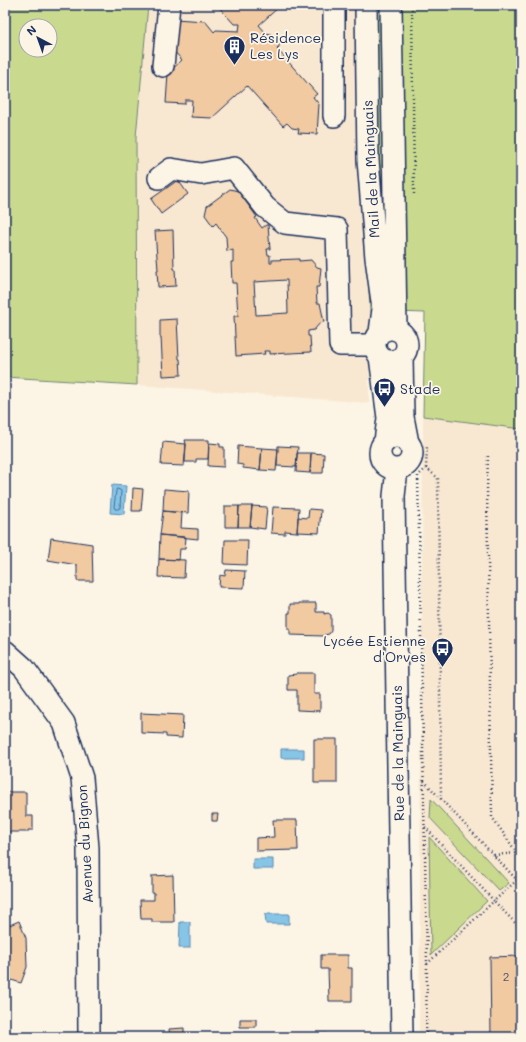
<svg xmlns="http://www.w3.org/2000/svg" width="526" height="1042" viewBox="0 0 526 1042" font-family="Mali,sans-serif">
<rect width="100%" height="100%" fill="#fcf5e5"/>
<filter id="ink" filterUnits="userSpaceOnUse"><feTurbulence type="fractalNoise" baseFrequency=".025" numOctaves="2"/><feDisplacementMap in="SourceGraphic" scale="8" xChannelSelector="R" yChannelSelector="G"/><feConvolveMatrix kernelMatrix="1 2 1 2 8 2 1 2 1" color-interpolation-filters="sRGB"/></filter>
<g filter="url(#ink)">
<path fill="#f9e8d1" d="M148 5H362L363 160 370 311 369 403 137 385 136 137Z
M423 416 521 429V1037H419Z"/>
<path fill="#c9da8e" stroke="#728476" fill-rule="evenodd" d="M5 5H148L136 137 137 385 5 377ZM26 26H50V50H26Z
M362 5H521V429L423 416 425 313 370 311 363 160Z
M431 799 509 883 499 891 430 818Z
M429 837 487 901 431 955Z"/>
<path fill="#87c5e7" stroke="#5c89b0" d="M112 485 126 486 124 514 110 513Z
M281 749H304V758H281Z
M253 859H273V869H253Z
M265 914H289V924H266Z
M180 922H190V948H179Z"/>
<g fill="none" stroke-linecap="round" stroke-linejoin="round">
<path stroke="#466b95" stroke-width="1" d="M117 489 120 490 121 491 120 508 118 509H115L114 507 116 491Z"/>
</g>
<path fill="#f1caa1" stroke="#1b2f5e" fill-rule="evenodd" d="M217 5H281L259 25 266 33 271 34 279 43V47L277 49 317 94 313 97 319 104 317 134 298 133 299 129 292 128 287 123 283 126 247 86 212 118 191 117 192 100H185V104L166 103 168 73 182 60 173 50 175 19 205 21 214 32 216 30 239 31 240 24H234Z
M178 180 188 194 161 214 151 199Z
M230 189 238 191 257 217 255 218 262 228 266 225H268L270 249H267L268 255H270V263H272V260L299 259V261L311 260 317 267 321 268 319 287H316L317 303H320L324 322 320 323 314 330 308 331V336H310L311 352 270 354V351H264L265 354 236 356 234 316H238L236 283H232L231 262H233V250L227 251 226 237 216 223 213 226 205 215 207 206ZM287 280 288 313 256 315 254 282Z
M173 230 174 269H175L176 286 158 287 157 270H158L155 231Z
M177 319 179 359H180L181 375 163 376 161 337H160V320Z
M185 440H209L208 459H196V462H185L186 444Z
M163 442 186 444 184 466 161 465Z
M209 443 220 444V447H224V467L208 466Z
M238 446 262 448 260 470 243 468V465L237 464Z
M278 446 298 447 296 467 277 466Z
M262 448 278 449 276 471 260 470Z
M297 453H311L310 473 296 472Z
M311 453 324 454 323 473H310Z
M133 488 143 489 141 511H132Z
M164 489 189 491 188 513 163 511Z
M225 506H239L238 527H225Z
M239 506H252L250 527H238Z
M252 506 267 507 265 529 250 527Z
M273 507 299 508 297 532 285 531V534L271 533Z
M309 509 321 510 319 533 297 532 298 517 308 518Z
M163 511 182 513 181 528 198 529V539L160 535Z
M160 535 186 537 185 549H180L179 560 159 559Z
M51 538 92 544 93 581H77V565L48 560Z
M225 540H248L247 565 224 564Z
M159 559 185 560 184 578 158 577Z
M226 570 245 571 244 588 219 587 220 575 225 576Z
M299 603H316V612H324V614L328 613 331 615V631L329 634 324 635V636L290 635V629H288V613H290V604H299Z
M297 673H314V694H320V711L297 710V690H288V675L297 674Z
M141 713 183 715 182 738 166 737V734L141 733Z
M314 739H337V783H314Z
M5 792H26V816H33V830H28V832H6Z
M212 814H218L217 821H212Z
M273 820H297L298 850 256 851V838L274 837Z
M173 875 174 922H152V919H141L140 900H154V893H152V876Z
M19 921 26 938 27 967 21 983 5 978 6 943 5 940V927Z
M321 955H348V968H352V1001H329L328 969H321Z
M521 956V998H520V1037H491L490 957Z
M240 1019H256V1027H240Z
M184 1028V1037H170L169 1029Z
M295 1034H327V1037H295Z"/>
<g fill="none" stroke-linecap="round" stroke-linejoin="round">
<defs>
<path id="minor" d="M366 5 368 160 376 258 383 309 380 332
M391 5 396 329
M163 66 169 5
M334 116V5
M159 178 171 169 201 174 234 168 265 207 285 223 337 229 340 345H375
M375 345a16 16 0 1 1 32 0a16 16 0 1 1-32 0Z
M380 357 388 418 385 442
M402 357 403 417 408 443
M380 453a16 16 0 1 1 32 0a16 16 0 1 1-32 0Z
M397 469 394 496 402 1037
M5 651 24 668 64 723 82 778 88 848 89 1037"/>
</defs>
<use href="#minor" stroke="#1b2f5e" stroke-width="24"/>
<path stroke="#1b2f5e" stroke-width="2.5" stroke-dasharray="1 3" stroke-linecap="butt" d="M412 5 414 194
M415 331V344
M488 456 487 490 492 817 517 853
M426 468 438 478 441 800
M424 781 517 880 494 901 521 929
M521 814 516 817 521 825
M425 827 494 901 427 964
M494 855 517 853 521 848
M517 880 521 875
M426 1037 427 964 418 476 426 468 427 446"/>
<use href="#minor" stroke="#fcf5e5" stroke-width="21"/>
</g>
</g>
<defs>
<symbol id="building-pin" viewBox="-11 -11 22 30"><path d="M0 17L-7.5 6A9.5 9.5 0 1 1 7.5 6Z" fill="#1b2f5e" stroke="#fcf5e5"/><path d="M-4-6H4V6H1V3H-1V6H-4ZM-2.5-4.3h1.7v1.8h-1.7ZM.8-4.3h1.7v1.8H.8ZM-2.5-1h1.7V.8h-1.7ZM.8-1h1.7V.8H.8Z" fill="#fff"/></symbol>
<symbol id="bus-pin" viewBox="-11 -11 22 30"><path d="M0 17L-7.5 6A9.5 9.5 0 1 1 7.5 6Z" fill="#1b2f5e" stroke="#fcf5e5"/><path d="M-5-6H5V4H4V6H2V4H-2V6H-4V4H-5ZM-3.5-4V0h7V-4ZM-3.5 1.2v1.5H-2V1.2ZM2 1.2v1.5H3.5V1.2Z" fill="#fff"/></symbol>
</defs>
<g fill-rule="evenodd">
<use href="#building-pin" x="222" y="34" width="25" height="34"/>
<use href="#bus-pin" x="372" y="376" width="25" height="34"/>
<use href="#bus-pin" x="430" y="636" width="25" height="34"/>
</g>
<g text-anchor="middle" stroke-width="3.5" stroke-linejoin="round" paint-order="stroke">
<g font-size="12" fill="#50566f">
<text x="506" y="981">2</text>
</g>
<g font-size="14" fill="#1b2f5e" stroke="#fcf5e5" text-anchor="start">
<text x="250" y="43">Résidence<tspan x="250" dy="16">Les Lys</tspan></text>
<text x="400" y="394">Stade</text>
<text x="426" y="646" text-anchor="end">Lycée Estienne<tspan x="426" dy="16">d'Orves</tspan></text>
</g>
<g font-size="14" fill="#1b2f5e" stroke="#fcf5e5">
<text transform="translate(371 169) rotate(-93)" y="5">Mail de la Mainguais</text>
<text transform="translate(398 753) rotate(-91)" y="5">Rue de la Mainguais</text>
<text transform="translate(85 844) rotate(-93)" y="5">Avenue du Bignon</text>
</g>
</g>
<rect width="526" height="1042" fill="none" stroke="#fcf5e5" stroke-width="20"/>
<rect x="10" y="10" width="506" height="1022" fill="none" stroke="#1b2f5e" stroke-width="1.5" filter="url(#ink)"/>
<g transform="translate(38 38) rotate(319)"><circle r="19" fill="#fcf5e5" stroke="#a2a6af"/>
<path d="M0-3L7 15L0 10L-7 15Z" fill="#1b2f5e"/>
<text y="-6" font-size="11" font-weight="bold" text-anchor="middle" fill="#1b2f5e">N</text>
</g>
</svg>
